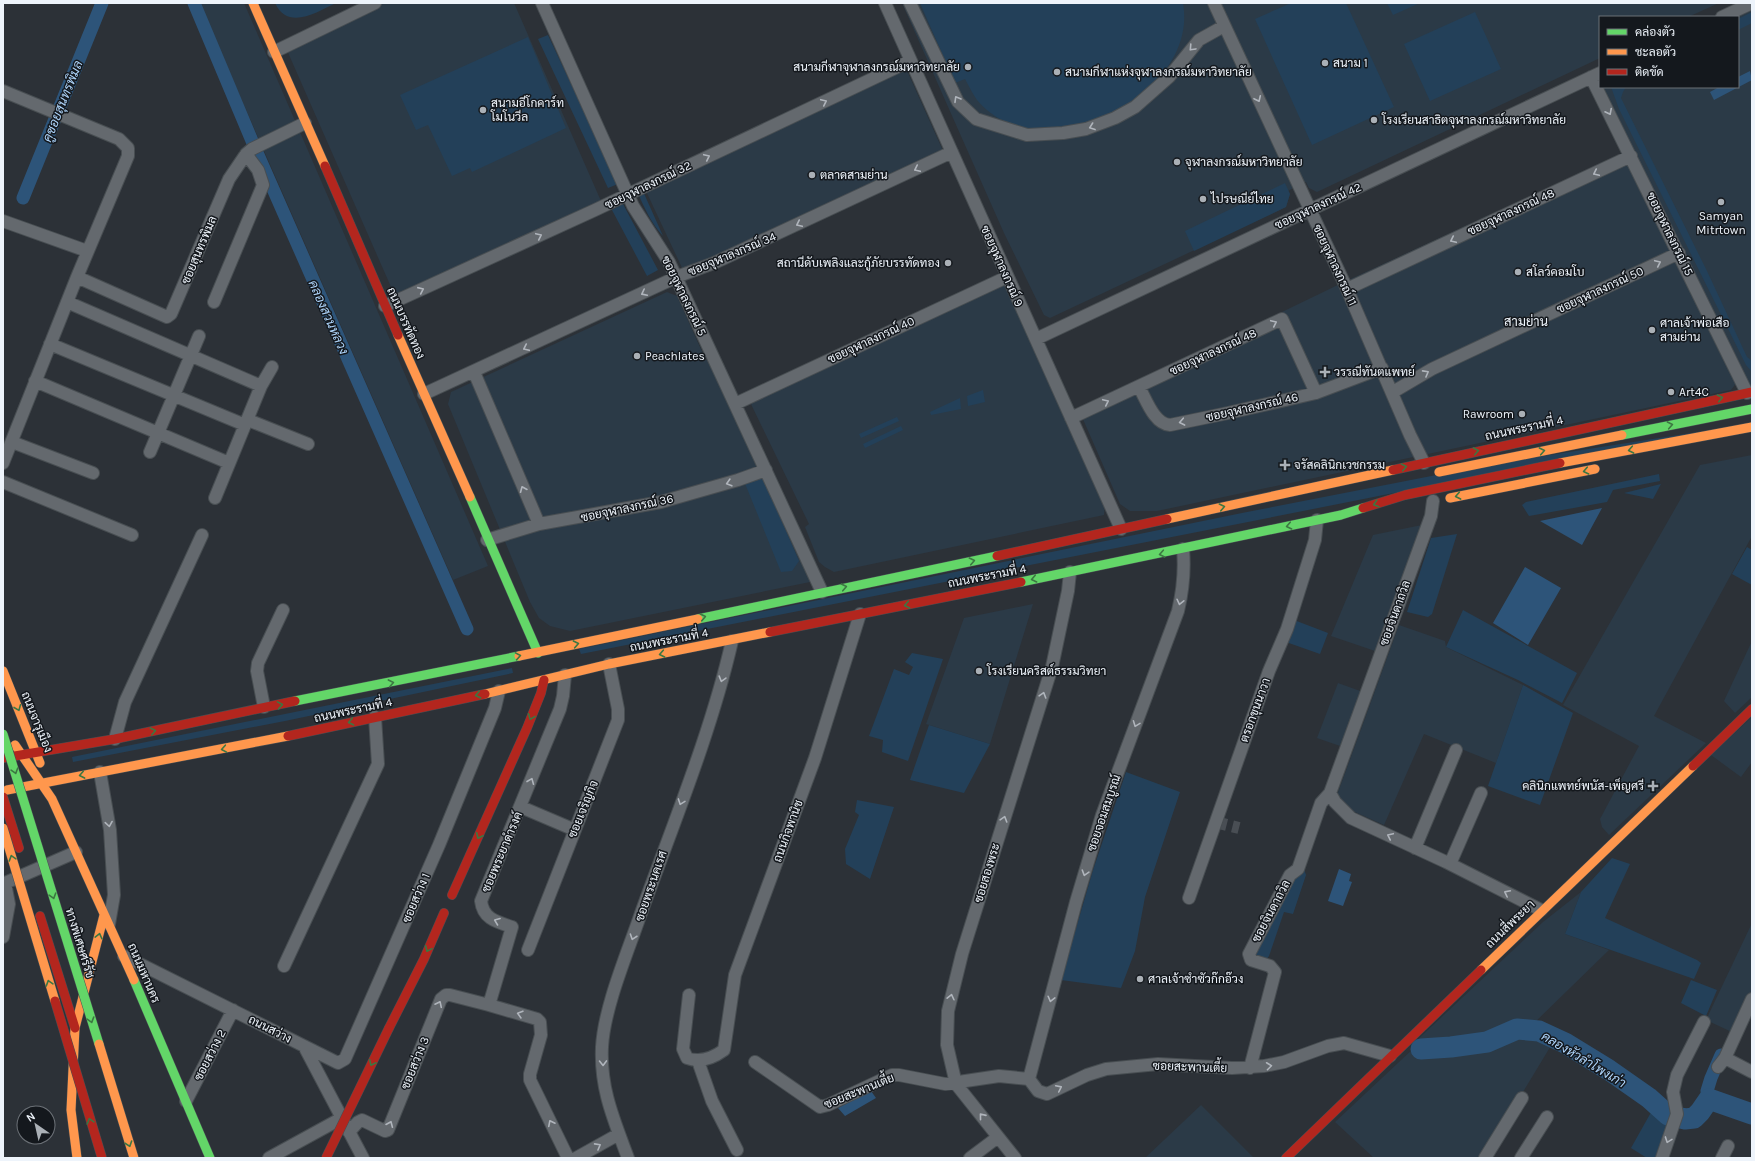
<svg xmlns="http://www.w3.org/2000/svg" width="1755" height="1161" viewBox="0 0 1755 1161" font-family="Karla,Sarabun,sans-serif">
<rect width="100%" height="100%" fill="#2c3137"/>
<path fill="#2b3a47" d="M199 3H244L488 566 453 580Z
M383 3H514L601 201 395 296 286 48Z
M902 3H1719L1688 17H1600V58L1317 192 1309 188 1306 182 1295 187 1288 191 1290 194 1286 207 1050 318 1044 315 1004 233Z
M1752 3V384L1747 386 1602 87H1738V17H1718Z
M905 66 944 153 684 272 645 189Z
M1626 153 1737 382 1731 390 1157 511H1130L1120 504 1079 410 1342 283 1618 156Z
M1004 282 1105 503 1104 515 834 572 825 567 819 562 805 527 809 524 750 402Z
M667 292 677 296 704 356 703 361 709 359 815 581 570 631 550 626 539 618 530 602 448 404 451 392Z
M1752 455V536L1654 716 1706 743 1609 835 1602 827 1600 819 1639 746 1563 705 1700 465Z
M1422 525 1375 651 1331 636 1373 535Z
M1033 604 990 744 926 724 964 618Z
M1399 625 1445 641 1446 647 1523 685 1496 763 1424 734 1384 825 1348 809 1337 795Z
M1752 641V697L1735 713 1724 701Z
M1338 683 1363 692 1343 747 1317 738Z
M1752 717V762L1741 777 1711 755Z
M1581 892 1565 934 1609 950 1531 1026 1514 1028 1454 1045 1415 1042 1543 922Z
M1752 923V993L1734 1033 1706 1020Z
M1512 1034H1532L1552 1044 1483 1158H1374L1335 1122 1415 1047 1455 1048 1488 1045Z
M1201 1105 1254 1158H1145Z"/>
<path fill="#234059" d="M275 3H336C317 12 288 31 275 3Z
M920 3H1183C1197 79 1093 142 1026 129 1009 126 988 114 977 100 972 93 969 86 965 79L955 83Z
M1291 3H1346L1394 107 1312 145 1255 19Z
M1387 3H1420L1393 15Z
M1475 12 1501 69 1430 101 1404 44Z
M1752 12V23L1738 30V19Z
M548 35 618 184 608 188 538 39Z
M528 37 566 128 472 172 470 168 452 176 428 125 416 130 400 95Z
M1611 87H1626L1623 92 1621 98 1707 271 1747 357 1752 361V372L1746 365 1619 109Z
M1285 183 1290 194 1286 207 1194 251 1185 231Z
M642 189 663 236C651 223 644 207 637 191Z
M623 204 658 270 647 276 612 210Z
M983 390 985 402 968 406 967 396Z
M960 398 961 409 931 415 930 412Z
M897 417 899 421 861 438 859 434Z
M901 426 903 430 865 448 863 444Z
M1717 429 581 654 579 649 1242 513 1498 463Z
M1659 474 1660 481 1613 490 1607 502 1529 516 1522 505 1526 502Z
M762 475 799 561 792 571 781 572 744 481Z
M1661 484 1653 499 1624 493Z
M1457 534 1432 614 1428 617 1407 612 1431 538Z
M1747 547 1752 550V585L1732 574Z
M1463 610 1577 673 1562 703 1518 680 1446 647Z
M1294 620 1328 633 1320 654 1286 642Z
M912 653 943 659 908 761 882 752 883 740 869 736 894 669 909 675 913 667 905 662Z
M512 668 513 673 285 721 73 762 72 757Z
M1523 685 1573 713 1540 805 1488 786Z
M929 725 990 744 964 793 910 780Z
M1126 772 1180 792 1145 897 1135 951 1121 988 1061 980 1093 870Z
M857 800 894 807 870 879 846 864 845 849 859 815 855 812Z
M1612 858 1630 864 1605 918 1697 960 1701 963 1694 979 1565 934 1581 892Z
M1304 869 1306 875 1293 914 1284 912 1269 956 1266 960 1254 955 1294 877Z
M1691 980 1717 990 1706 1016 1681 1003Z
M1654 1107 1671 1118 1660 1158H1647L1631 1148Z"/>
<path fill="#2d5479" d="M1750 71 1752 80 1714 100 1710 92 1719 87H1738V77Z
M1602 508 1582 545 1540 521Z
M1525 567 1561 588 1528 645 1493 623Z
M1339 869 1351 874 1349 881 1352 882 1343 906 1328 901Z
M871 1091 876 1098 845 1116 838 1108Z"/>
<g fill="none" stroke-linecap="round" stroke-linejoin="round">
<path stroke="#2d5479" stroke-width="13" d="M194 3 255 148 467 629
M23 198 102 3
M1707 1091 1711 1078 1721 1055"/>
<path stroke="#2d5479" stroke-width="21" d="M1421 1049 1451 1047 1487 1042 1517 1029 1539 1031 1565 1043 1609 1070 1649 1098 1668 1115 1685 1119 1694 1118 1700 1112 1709 1099 1752 1114"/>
<path stroke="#494e54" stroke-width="12" stroke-dasharray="12 6" stroke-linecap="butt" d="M1215 822 1239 828"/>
<defs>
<path id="street" d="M542 3 633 206 669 262 822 592
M885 3 1121 529
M910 3 958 102 976 119 1027 135 1063 133 1086 129 1115 118 1135 107 1169 77 1199 40 1224 26
M1214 3 1347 289 1410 435 1424 463
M1722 17 1752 3
M274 52 375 3
M1591 77 1747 393
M3 91 119 139 128 148V156L77 277 3 463
M3 221 87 251
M77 277 167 317 171 314 229 179 246 154 252 149 305 123
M1347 289 1631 156
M67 302 261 386
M214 302 263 185 258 170 246 154
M385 306 595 210 910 61
M1036 339 1600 73
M50 344 245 425
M474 372 539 524
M35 381 229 463
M1139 387C1146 399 1154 424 1170 425L1228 413 1316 393 1382 368
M1393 392 1432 369 1679 253
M424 394 679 276 714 263 952 152
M735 404 1007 277
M1071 418 1282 319 1316 393
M248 420 308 444
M12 442 93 473
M150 452 199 336
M3 482 132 535
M215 498 261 386 272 367
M487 540 539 524 661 502 738 480 766 470
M565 675 563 696 560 709 481 901C483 919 497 922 512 927L489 1005 537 1019 540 1022 541 1035 530 1074V1080L568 1158
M264 707 257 671 258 663 283 610
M115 739 125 702 202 535
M100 772 110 830 114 895 109 924
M1330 793 1335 802 1351 818 1446 862 1541 910
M521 807 575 830
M1415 848 1456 750
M1450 864 1481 793
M1189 898 1269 671 1287 629 1315 540 1317 520
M3 937 9 904 5 883 76 852
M528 950 618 720V709L609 664
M124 956 304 1046 363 1158
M284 966 378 764 375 717
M689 995 683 1049 687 1058C700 1063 713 1058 724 1050L735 975 815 758 860 614
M304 1046 338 1063 345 1059 439 845 495 708 499 691
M1725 1058 1752 1072
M698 1061 712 1101 737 1150
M755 1062 820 1107 828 1105 892 1075H899L945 1084 999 1076 1029 1079 1038 1091 1047 1094 1087 1075 1106 1069 1158 1064 1232 1068 1264 1066 1284 1062 1328 1046 1344 1043 1390 1056
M1718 1067 1725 1058 1752 999
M1250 1068 1275 972 1270 966 1251 960 1249 954 1290 875 1298 869 1321 803 1330 793 1431 516 1433 501
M1029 1079 1076 902 1102 815 1178 611C1183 590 1185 571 1183 549
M186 1101 233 1010
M349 1132 358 1122 362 1120 385 1131 388 1130 441 999 446 995H450L489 1005
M269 1158 342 1118
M576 1158 619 1134
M628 1158C614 1120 600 1089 602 1047 604 1008 627 954 640 916 672 827 711 733 732 641
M970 1158 998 1137
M1015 1158 956 1084 947 1045 948 1011 962 954 1052 667 1068 591 1070 572
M1485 1158 1522 1098
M1521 1158 1547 1117
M1662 1158 1677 1114 1673 1092 1677 1075 1704 1022
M1722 1158 1728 1146"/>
<path id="fast" d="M1622 435 1752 409
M470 497 538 653
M1021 582 1341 515 1363 508
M698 619 997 556
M295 701 519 656
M134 980 210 1158"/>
<path id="slow" d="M253 3 325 166
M398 335 470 497
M1560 463 1752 427
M1439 472 1622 435
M1450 498 1595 469
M1167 519 1393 470
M519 656 698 619
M3 671 40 763
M485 694 609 664 770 632
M15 745 52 799 134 980
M7 790 288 736
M1481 970 1693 766
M77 1158 71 1110 75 1028 104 915"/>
<path id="jam" d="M325 166 398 335
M1393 470 1752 392
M1363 508 1405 495 1560 463
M997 556 1167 519
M770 632 1021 582
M288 736 485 694
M3 758 115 739 295 701
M1693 766 1752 709
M3 797 19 848
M452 895 527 728 541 693 544 680
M40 916 75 1028
M389 1028 424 959 444 913
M1286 1158 1481 970"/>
</defs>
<use href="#street" stroke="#484e52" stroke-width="14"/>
<use href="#fast" stroke="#484e52" stroke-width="10"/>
<use href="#slow" stroke="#484e52" stroke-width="10"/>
<use href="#jam" stroke="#484e52" stroke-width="10"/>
<use href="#street" stroke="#64696e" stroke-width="12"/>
<use href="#fast" stroke="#63d668" stroke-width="9"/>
<use href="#slow" stroke="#ff974d" stroke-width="9"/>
<use href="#jam" stroke="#b3261e" stroke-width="9"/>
<defs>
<path id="fast-bridge" d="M3 734 99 1044"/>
<path id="slow-bridge" d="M3 828 55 1001
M99 1044 134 1158"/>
<path id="jam-bridge" d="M55 1001 102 1158
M326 1158 389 1028"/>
</defs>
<use href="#fast-bridge" stroke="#484e52" stroke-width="10" stroke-linecap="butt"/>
<use href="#slow-bridge" stroke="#484e52" stroke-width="10" stroke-linecap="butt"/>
<use href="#jam-bridge" stroke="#484e52" stroke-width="10" stroke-linecap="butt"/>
<use href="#fast-bridge" stroke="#63d668" stroke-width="9"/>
<use href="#slow-bridge" stroke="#ff974d" stroke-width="9"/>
<use href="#jam-bridge" stroke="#b3261e" stroke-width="9"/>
</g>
<defs><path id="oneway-chevron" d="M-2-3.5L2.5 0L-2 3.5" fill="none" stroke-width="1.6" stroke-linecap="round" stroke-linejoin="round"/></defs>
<g stroke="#b0b5bc">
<use href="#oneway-chevron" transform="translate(1192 48) rotate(133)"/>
<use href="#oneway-chevron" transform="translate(957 99) rotate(-120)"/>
<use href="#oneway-chevron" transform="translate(1258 99) rotate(65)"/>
<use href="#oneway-chevron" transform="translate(824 102) rotate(-25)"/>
<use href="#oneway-chevron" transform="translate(1609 112) rotate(63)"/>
<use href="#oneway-chevron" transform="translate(1092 127) rotate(160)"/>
<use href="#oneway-chevron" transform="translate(707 157) rotate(-25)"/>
<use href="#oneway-chevron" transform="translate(917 169) rotate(155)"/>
<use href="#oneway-chevron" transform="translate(1596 173) rotate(155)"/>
<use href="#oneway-chevron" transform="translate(799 224) rotate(155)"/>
<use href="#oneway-chevron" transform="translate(539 236) rotate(-25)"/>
<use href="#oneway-chevron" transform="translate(1453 240) rotate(155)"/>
<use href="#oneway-chevron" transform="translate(1658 263) rotate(-25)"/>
<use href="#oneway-chevron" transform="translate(421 290) rotate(-24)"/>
<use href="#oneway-chevron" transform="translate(644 293) rotate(153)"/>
<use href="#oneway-chevron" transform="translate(1274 323) rotate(-25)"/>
<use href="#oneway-chevron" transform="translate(526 348) rotate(155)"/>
<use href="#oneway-chevron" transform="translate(1426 373) rotate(-29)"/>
<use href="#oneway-chevron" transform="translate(1106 402) rotate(-25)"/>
<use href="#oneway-chevron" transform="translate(1182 422) rotate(169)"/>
<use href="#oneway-chevron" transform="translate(729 483) rotate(164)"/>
<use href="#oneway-chevron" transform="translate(523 489) rotate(-113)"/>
<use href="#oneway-chevron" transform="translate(1180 602) rotate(103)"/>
<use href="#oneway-chevron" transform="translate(722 679) rotate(106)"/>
<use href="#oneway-chevron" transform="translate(1043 695) rotate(-73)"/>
<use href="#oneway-chevron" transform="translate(1136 724) rotate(111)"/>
<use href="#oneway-chevron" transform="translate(531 781) rotate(-68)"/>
<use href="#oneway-chevron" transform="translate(681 802) rotate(110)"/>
<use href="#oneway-chevron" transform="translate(1004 819) rotate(-73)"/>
<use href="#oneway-chevron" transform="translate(109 824) rotate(81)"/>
<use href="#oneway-chevron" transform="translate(1390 836) rotate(-155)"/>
<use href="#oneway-chevron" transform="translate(1085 873) rotate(107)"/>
<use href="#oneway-chevron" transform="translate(1507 893) rotate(-153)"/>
<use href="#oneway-chevron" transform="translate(497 921) rotate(-159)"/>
<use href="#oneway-chevron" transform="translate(633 937) rotate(109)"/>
<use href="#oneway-chevron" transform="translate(951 997) rotate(-77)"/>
<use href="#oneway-chevron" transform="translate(1051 999) rotate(104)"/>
<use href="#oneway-chevron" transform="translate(439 1004) rotate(-64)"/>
<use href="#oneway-chevron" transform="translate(520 1014) rotate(-164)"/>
<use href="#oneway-chevron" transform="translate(603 1063) rotate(89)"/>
<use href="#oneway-chevron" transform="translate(1269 1066) rotate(-7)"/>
<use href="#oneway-chevron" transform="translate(1059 1088) rotate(-26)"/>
<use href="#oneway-chevron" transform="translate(982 1116) rotate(-129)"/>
<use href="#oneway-chevron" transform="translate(551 1123) rotate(-117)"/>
<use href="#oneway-chevron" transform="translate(390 1124) rotate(-67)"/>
<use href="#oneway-chevron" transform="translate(1668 1140) rotate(110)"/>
<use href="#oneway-chevron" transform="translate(598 1146) rotate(-29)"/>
</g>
<g stroke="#3c7742">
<use href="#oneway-chevron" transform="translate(1720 398) rotate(-12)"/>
<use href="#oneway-chevron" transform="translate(1670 425) rotate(-11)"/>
<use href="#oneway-chevron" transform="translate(1631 450) rotate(169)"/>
<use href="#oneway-chevron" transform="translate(1476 451) rotate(-12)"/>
<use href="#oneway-chevron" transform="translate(1542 451) rotate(-11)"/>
<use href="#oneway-chevron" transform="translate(1404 467) rotate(-12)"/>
<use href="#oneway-chevron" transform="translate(1586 471) rotate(168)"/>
<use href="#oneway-chevron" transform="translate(1458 496) rotate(169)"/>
<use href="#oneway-chevron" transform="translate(1376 504) rotate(163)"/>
<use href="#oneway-chevron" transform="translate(1222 507) rotate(-13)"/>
<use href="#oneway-chevron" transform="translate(1289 526) rotate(168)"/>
<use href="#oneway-chevron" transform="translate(1162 554) rotate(169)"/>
<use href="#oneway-chevron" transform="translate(972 561) rotate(-12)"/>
<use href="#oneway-chevron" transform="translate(1034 579) rotate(168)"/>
<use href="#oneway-chevron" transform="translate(844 587) rotate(-12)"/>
<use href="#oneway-chevron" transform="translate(907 605) rotate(169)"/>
<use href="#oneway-chevron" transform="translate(703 617) rotate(-12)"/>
<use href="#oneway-chevron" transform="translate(576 644) rotate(-11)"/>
<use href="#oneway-chevron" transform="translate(662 654) rotate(169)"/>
<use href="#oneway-chevron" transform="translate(518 656) rotate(-10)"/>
<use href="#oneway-chevron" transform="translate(391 683) rotate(-11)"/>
<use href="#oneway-chevron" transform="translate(478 695) rotate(168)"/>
<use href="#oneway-chevron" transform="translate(280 705) rotate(-10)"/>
<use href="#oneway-chevron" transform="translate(18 708) rotate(68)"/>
<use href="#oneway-chevron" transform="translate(531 717) rotate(112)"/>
<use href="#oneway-chevron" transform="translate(351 722) rotate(168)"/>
<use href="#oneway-chevron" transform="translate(153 731) rotate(-13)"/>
<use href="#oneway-chevron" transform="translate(224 749) rotate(170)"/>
<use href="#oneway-chevron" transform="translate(15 771) rotate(73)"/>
<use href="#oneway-chevron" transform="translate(82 775) rotate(169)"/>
<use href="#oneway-chevron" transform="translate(479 836) rotate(115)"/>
<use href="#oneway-chevron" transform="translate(12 858) rotate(-107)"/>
<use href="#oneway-chevron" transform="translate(53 896) rotate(73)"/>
<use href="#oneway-chevron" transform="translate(99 936) rotate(-76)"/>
<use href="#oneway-chevron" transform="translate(428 949) rotate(114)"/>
<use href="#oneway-chevron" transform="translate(49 983) rotate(-107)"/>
<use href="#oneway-chevron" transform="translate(91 1020) rotate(73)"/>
<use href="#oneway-chevron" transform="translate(372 1063) rotate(116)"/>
<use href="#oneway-chevron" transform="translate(90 1121) rotate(-107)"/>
<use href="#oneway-chevron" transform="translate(129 1144) rotate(71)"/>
</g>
<g fill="#aab0b6" stroke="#14181d" stroke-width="1.5">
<circle cx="1325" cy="63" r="4"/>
<circle cx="968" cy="67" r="4"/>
<circle cx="1057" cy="72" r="4"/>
<circle cx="483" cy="110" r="4"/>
<circle cx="1374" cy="120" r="4"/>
<circle cx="1177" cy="162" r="4"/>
<circle cx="812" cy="175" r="4"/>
<circle cx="1203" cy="199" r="4"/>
<circle cx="1721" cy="202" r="4"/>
<circle cx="948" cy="263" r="4"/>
<circle cx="1518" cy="272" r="4"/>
<circle cx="1652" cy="330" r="4"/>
<circle cx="637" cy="356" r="4"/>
<path d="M1323 366h4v4h4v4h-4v4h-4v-4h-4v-4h4z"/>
<circle cx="1671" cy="392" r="4"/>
<circle cx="1522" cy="414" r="4"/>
<path d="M1283 459h4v4h4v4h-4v4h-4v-4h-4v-4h4z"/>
<circle cx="979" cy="671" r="4"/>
<path d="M1651 780h4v4h4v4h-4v4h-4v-4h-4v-4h4z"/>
<circle cx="1140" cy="979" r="4"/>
</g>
<g text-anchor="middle" stroke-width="3" stroke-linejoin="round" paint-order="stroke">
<g font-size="12" fill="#eef4fb" stroke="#14181d" text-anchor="start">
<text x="1333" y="67">สนาม 1</text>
<text x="960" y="71" text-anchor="end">สนามกีฬาจุฬาลงกรณ์มหาวิทยาลัย</text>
<text x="1065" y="76">สนามกีฬาแห่งจุฬาลงกรณ์มหาวิทยาลัย</text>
<text x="491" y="107">สนามอีโกคาร์ท<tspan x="491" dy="14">โมโนวีล</tspan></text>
<text x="1382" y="124">โรงเรียนสาธิตจุฬาลงกรณ์มหาวิทยาลัย</text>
<text x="1185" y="166">จุฬาลงกรณ์มหาวิทยาลัย</text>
<text x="820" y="179">ตลาดสามย่าน</text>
<text x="1211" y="203">ไปรษณีย์ไทย</text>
<text x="1721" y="220" text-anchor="middle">Samyan<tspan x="1721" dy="14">Mitrtown</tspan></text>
<text x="940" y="267" text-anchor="end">สถานีดับเพลิงและกู้ภัยบรรทัดทอง</text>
<text x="1526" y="276">สโลว์คอมโบ</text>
<text x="1660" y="327">ศาลเจ้าพ่อเสือ<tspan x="1660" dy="14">สามย่าน</tspan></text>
<text x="645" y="360">Peachlates</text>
<text x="1334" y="376">วรรณีทันตแพทย์</text>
<text x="1679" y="396">Art4C</text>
<text x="1514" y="418" text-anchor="end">Rawroom</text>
<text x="1294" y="469">จรัสคลินิกเวชกรรม</text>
<text x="987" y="675">โรงเรียนคริสต์ธรรมวิทยา</text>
<text x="1644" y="790" text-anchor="end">คลินิกแพทย์พนัส-เพ็ญศรี</text>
<text x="1148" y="983">ศาลเจ้าซำซัวก๊กอ๊วง</text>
</g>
<g font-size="12" fill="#eef4fb" stroke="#14181d">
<text transform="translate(648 185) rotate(-26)" y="4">ซอยจุฬาลงกรณ์ 32</text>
<text transform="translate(1318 206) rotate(-25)" y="4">ซอยจุฬาลงกรณ์ 42</text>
<text transform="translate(1511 212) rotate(-25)" y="4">ซอยจุฬาลงกรณ์ 48</text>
<text transform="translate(1670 234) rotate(64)" y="4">ซอยจุฬาลงกรณ์ 15</text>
<text transform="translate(199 250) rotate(-67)" y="4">ซอยสุนทรพิมล</text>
<text transform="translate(732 254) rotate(-23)" y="4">ซอยจุฬาลงกรณ์ 34</text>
<text transform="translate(1335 265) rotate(65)" y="4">ซอยจุฬาลงกรณ์ 11</text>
<text transform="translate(1002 266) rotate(66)" y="4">ซอยจุฬาลงกรณ์ 9</text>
<text transform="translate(1600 290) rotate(-25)" y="4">ซอยจุฬาลงกรณ์ 50</text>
<text transform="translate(684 296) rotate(64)" y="4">ซอยจุฬาลงกรณ์ 5</text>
<text transform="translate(406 323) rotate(66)" y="4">ถนนบรรทัดทอง</text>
<text transform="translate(871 340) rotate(-25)" y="4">ซอยจุฬาลงกรณ์ 40</text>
<text transform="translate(1213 352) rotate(-25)" y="4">ซอยจุฬาลงกรณ์ 48</text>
<text transform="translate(1252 407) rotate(-13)" y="4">ซอยจุฬาลงกรณ์ 46</text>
<text transform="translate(1524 428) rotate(-12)" y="4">ถนนพระรามที่ 4</text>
<text transform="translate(627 508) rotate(-12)" y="4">ซอยจุฬาลงกรณ์ 36</text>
<text transform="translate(987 576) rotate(-11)" y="4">ถนนพระรามที่ 4</text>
<text transform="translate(1395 613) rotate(-70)" y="4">ซอยจินดาถวิล</text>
<text transform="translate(669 640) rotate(-11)" y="4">ถนนพระรามที่ 4</text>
<text transform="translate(353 710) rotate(-12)" y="4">ถนนพระรามที่ 4</text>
<text transform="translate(1255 710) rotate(-70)" y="4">ตรอกขุนนาวา</text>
<text transform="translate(37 722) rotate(68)" y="4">ถนนจารุเมือง</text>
<text transform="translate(583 809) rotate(-68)" y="4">ซอยเจริญกิจ</text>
<text transform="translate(1104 813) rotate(-71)" y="4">ซอยจอมสมบูรณ์</text>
<text transform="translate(788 831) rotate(-70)" y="4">ถนนกิจพานิช</text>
<text transform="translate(502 852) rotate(-67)" y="4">ซอยพระยาดำรงค์</text>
<text transform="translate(987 873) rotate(-73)" y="4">ซอยสองพระ</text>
<text transform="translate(651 886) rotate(-71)" y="4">ซอยพระนคเรศ</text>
<text transform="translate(416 898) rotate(-67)" y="4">ซอยสว่าง 1</text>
<text transform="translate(1271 911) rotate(-62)" y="4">ซอยจินดาถวิล</text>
<text transform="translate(1510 924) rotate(-44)" y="4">ถนนสี่พระยา</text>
<text transform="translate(80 943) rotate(73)" y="4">ทางพิเศษศรีรัช</text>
<text transform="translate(144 973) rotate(67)" y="4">ถนนมหานคร</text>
<text transform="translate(270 1029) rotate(27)" y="4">ถนนสว่าง</text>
<text transform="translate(210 1055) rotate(-63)" y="4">ซอยสว่าง 2</text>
<text transform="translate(415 1063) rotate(-68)" y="4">ซอยสว่าง 3</text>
<text transform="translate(1190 1067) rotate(2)" y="4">ซอยสะพานเตี้ย</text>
<text transform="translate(859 1091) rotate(-22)" y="4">ซอยสะพานเตี้ย</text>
</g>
<g font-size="13" font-style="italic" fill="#add3f9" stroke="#14181d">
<text transform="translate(62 101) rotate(-68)" y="5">คูซอยสุนทรพิมล</text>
<text transform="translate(329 317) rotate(66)" y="5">คลองสวนหลวง</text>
<text transform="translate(1584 1059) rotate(31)" y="5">คลองหัวลำโพงเก่า</text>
</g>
<g font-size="13" fill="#eef4fb" stroke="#14181d">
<text x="1526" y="326">สามย่าน</text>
</g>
</g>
<rect width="1755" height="1161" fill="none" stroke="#eef4fb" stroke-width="8"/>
<rect x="1599" y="16" width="140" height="72" fill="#14181d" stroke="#6b7076"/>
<rect x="1607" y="29" width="20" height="6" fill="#63d668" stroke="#6b7076"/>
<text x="1635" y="36" font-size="12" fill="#eef4fb">คล่องตัว</text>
<rect x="1607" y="49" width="20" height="6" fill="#ff974d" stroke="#6b7076"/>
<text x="1635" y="56" font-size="12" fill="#eef4fb">ชะลอตัว</text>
<rect x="1607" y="69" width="20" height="6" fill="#b3261e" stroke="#6b7076"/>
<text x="1635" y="76" font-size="12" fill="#eef4fb">ติดขัด</text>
<g transform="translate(36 1125) rotate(326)"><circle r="19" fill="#14181d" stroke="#6b7076"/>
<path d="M0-3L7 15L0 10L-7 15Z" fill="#aab0b6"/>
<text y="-6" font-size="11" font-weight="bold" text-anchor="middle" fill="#eef4fb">N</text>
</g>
</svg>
